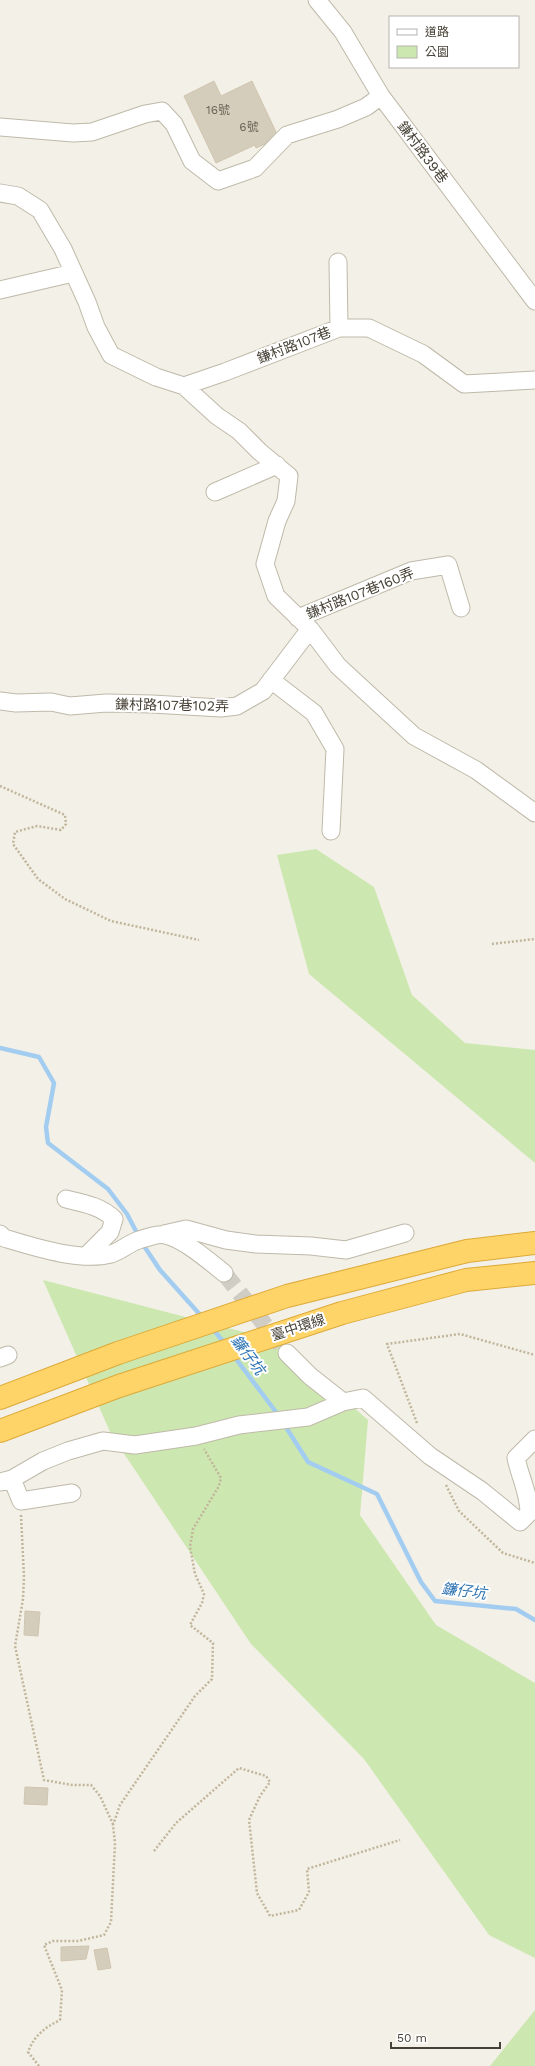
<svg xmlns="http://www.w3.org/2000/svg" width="535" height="2066" viewBox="0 0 535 2066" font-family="'Work Sans','Noto Sans TC',sans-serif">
<rect width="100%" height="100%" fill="#f3f0e7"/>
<path fill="#cce8b0" d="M316 849 374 887 412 995 465 1043 535 1050V1163L309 974 277 855Z
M43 1280 278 1341 368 1420 360 1515 436 1625 535 1683V1958L489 1935 364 1759 251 1644 111 1434Z
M535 2010V2066H490Z"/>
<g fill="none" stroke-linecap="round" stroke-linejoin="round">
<path stroke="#a3cdf0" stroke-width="4.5" d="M0 1048 39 1057 54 1083 46 1127 48 1143 108 1189 127 1214 139 1237
M142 1243 160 1270 203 1318
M212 1328 226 1345
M233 1355 279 1416
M284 1424 308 1462 377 1494 421 1582 435 1601 516 1609 535 1620"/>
</g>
<path fill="#d5cdbc" stroke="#d0c5af" d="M214 81 221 96 252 81 276 132 265 144 256 148 255 145 216 163 184 96Z
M25 1611 40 1612 38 1636 24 1635Z
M25 1787 48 1788 47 1805 24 1804Z
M89 1946 86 1959 61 1961V1947Z
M107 1948 111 1968 98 1970 94 1950Z"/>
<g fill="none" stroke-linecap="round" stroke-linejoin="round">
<path stroke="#d0cdc4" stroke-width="17" stroke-dasharray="17 8" stroke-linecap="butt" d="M224 1273 287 1353"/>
<defs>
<path id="minor" d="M317 0 343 32 381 96 535 301
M0 127 73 133 92 132 145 114 162 111 174 124 192 161 218 181 255 168 287 135 338 119 366 107 381 96
M0 193 18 196 40 210 63 249 87 302 96 327 111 355 156 377 184 386 225 372 339 328H369L423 354 464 384 535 380
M338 262 339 328
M0 290 73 273
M184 386 217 416 239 431 260 452 289 476 286 501 277 521 265 564 276 596 310 629 338 666 414 736 476 770 535 813
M215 492 277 465
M298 618 411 571 448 565 461 608
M271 680 314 713 335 749 331 831
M0 701 16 703 51 702 70 706 106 703 152 704 221 708 237 706 263 691 310 629
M66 1199C83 1203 101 1206 114 1219L110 1232 87 1255
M0 1234 4 1238C34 1247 80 1262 111 1254 121 1251 129 1243 139 1240 145 1238 159 1233 165 1235 184 1239 209 1261 224 1273
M164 1234 186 1229 226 1240 256 1244 311 1246 346 1250 405 1233
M287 1353 310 1376 343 1402 363 1398 430 1456 482 1491 520 1522 529 1513C529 1493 520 1477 516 1458L535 1439
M0 1358 8 1355
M12 1479 21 1501 72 1493
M0 1482 12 1479 43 1461 68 1451 103 1441 135 1445 196 1436 239 1425 308 1417 343 1402"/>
<path id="highway" d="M0 1398 118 1353 287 1296 467 1251 535 1243
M0 1431 119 1386 342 1313 466 1280 535 1273"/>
</defs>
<use href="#minor" stroke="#bfb9a9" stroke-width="19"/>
<use href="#highway" stroke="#dda937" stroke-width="24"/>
<path stroke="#c1b59b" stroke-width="2.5" stroke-dasharray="2 2" stroke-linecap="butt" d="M0 786 65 815 66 824 61 830 37 826 15 832 13 844 38 879 65 899 111 921 199 940
M492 944 535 939
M417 1423 387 1344 460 1334 535 1355
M446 1485 459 1511 503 1553 535 1563
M21 1515 24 1577 23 1599 15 1646 44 1780 72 1785H91L100 1796 113 1824
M154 1851 176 1823 239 1768 266 1776 270 1782 260 1796 249 1820 257 1893 270 1916 299 1910 309 1892 307 1869 400 1840
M39 2066 28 2052C34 2036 44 2028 60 2020L62 1990 44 1945 53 1941H78L104 1935 111 1922 115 1843 113 1825 120 1805 195 1696 212 1679 213 1643 190 1625 202 1603 204 1594 195 1574 190 1547 193 1529 219 1486 221 1478 204 1449"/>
<use href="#minor" stroke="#fff" stroke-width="17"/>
<use href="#highway" stroke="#fed368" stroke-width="22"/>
</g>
<g text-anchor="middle" stroke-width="4" stroke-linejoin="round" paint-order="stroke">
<g font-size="12" fill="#6a6458">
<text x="218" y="114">16號</text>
<text x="249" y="131">6號</text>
</g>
<g font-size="14" fill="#464136" stroke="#fff">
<text transform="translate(423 152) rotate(53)" y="5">鎌村路39巷</text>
<text transform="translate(294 345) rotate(-21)" y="5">鎌村路107巷</text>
<text transform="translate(360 593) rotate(-22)" y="5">鎌村路107巷160弄</text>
<text transform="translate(172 705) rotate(1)" y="5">鎌村路107巷102弄</text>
<text transform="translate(298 1327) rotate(-18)" y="5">臺中環線</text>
</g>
<g font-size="15" font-style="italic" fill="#2f74b3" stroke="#fff">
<text transform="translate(248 1355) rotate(53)" y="5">鐮仔坑</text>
<text transform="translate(464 1591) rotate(7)" y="5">鐮仔坑</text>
</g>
</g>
<rect x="389" y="16" width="130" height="52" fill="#ffffff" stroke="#b5b3af"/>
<rect x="397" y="29" width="20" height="6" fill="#ffffff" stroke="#b5b3af"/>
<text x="425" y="36" font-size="12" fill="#464136">道路</text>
<rect x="397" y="46" width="20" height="12" fill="#cce8b0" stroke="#b5b3af"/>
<text x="425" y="56" font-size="12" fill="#464136">公園</text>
<path d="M391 2042v6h109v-6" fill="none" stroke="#464136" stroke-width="2"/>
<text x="397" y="2042" font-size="12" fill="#464136" stroke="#ffffff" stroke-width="3" paint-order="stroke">50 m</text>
</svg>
